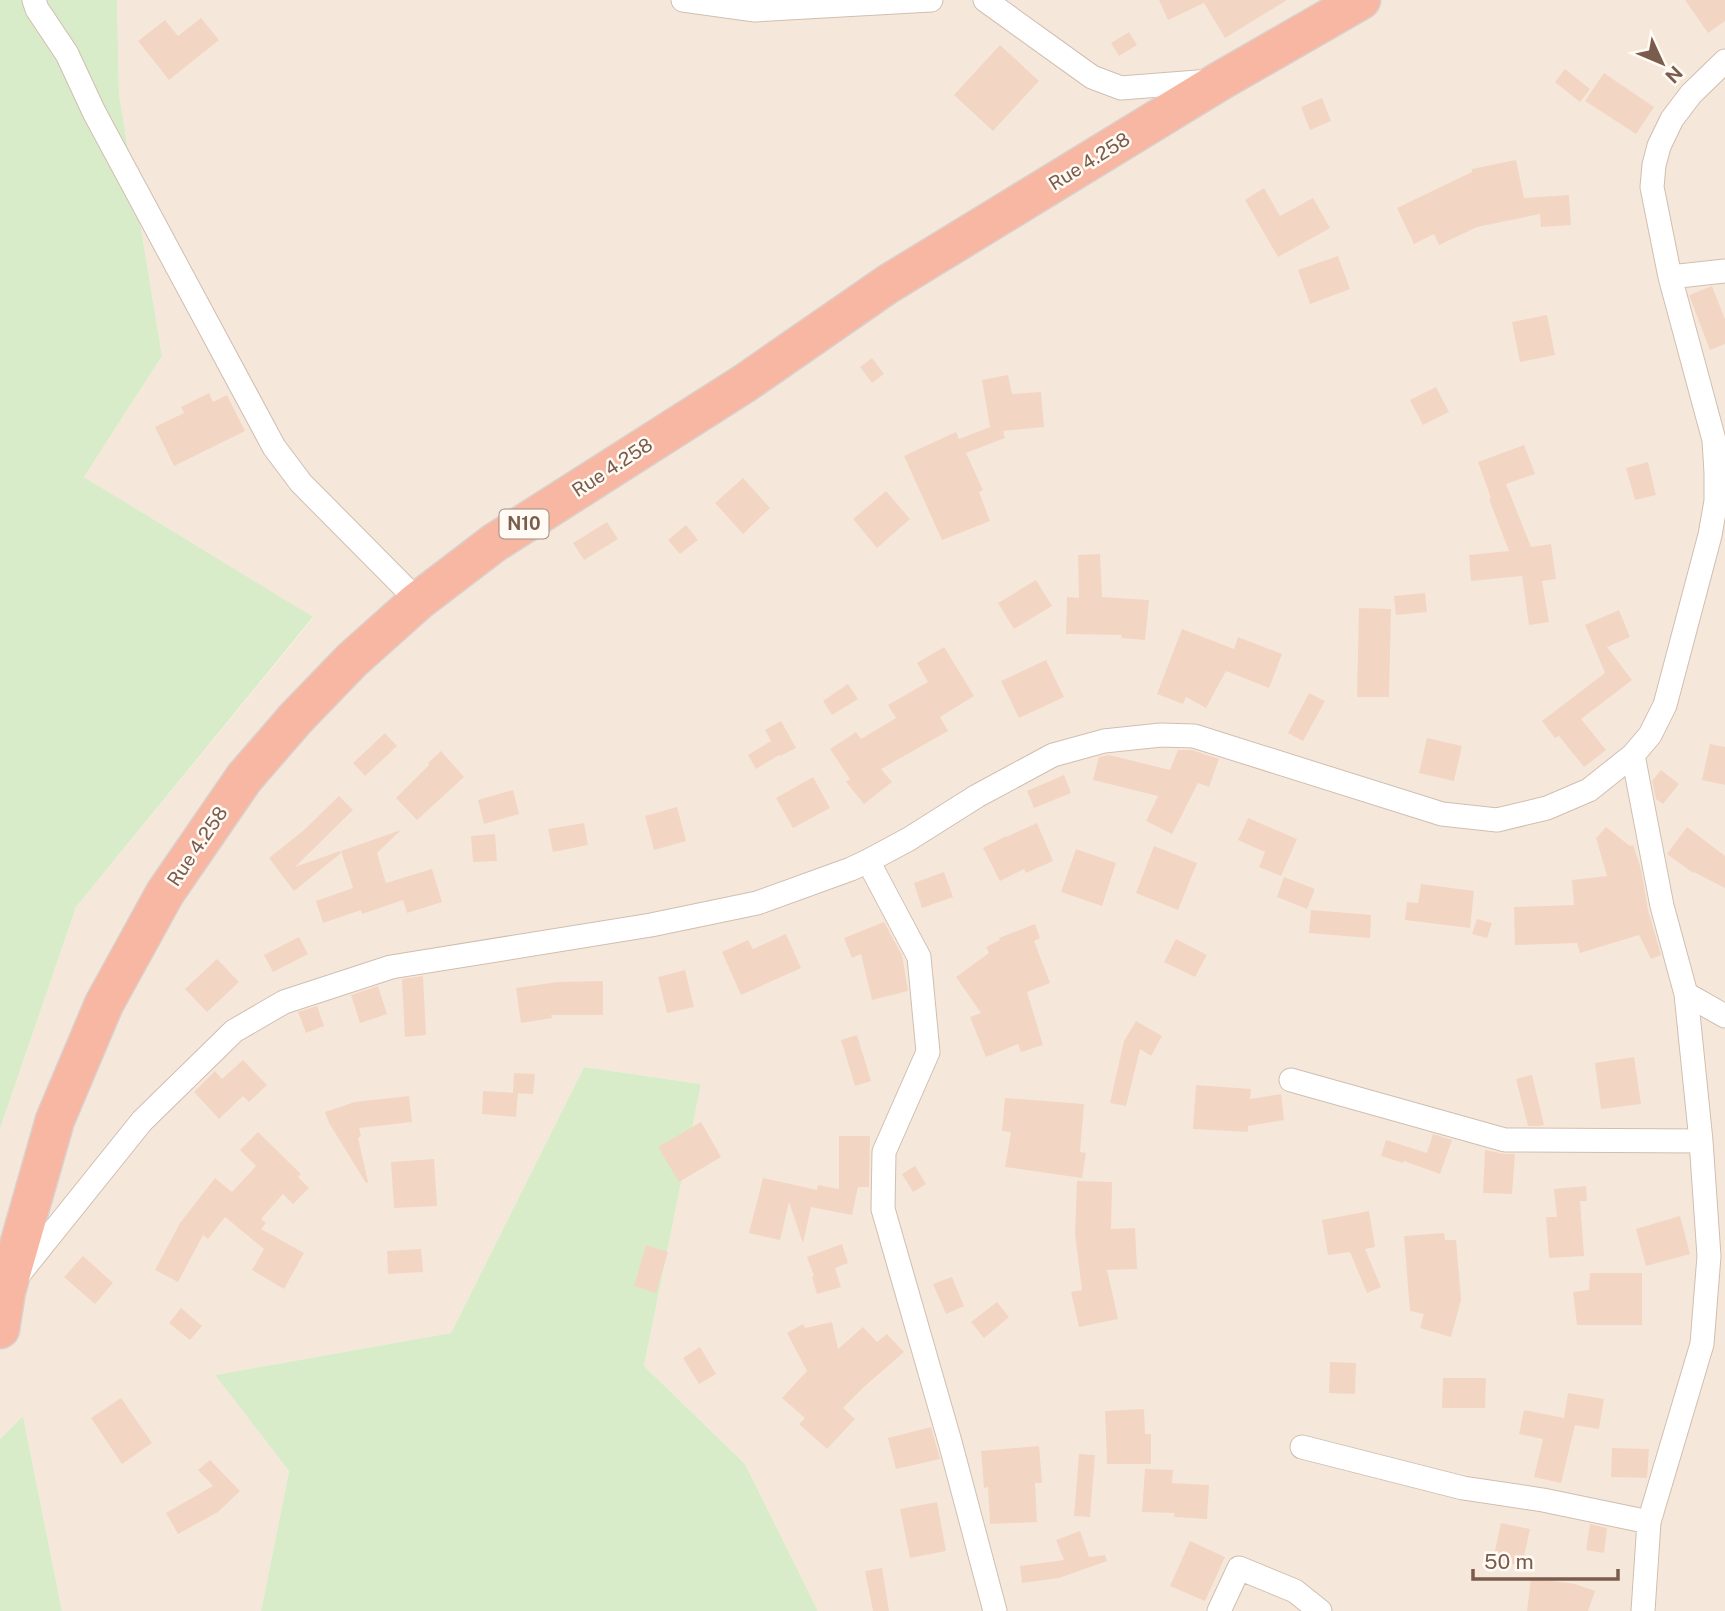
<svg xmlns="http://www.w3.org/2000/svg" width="1725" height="1611" viewBox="0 0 1725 1611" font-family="'Public Sans',sans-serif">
<rect width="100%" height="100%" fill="#fdf6ec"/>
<path fill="#f5e8da" d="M117 0H1725V1611H818L745 1464 644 1366 701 1084 584 1067 451 1333 215 1375 289 1471 261 1611H62L23 1416 0 1439V1129L76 907 313 618 84 477 162 356 119 94Z"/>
<path fill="#d8ecc9" d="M0 0H117L119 94 162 356 84 477 313 617 76 907 0 1129Z
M584 1067 701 1084 644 1366 745 1464 818 1611H261L289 1471 215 1375 451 1333Z
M23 1416 62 1611H0V1439Z"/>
<path fill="#f3d5c3" d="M1159 0H1287L1225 38 1204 3 1168 20Z
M1685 0H1725V21L1708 33Z
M201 18 219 40 169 80 138 41 165 20 178 36Z
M1129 32 1137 45 1119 56 1111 43Z
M1000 45 1039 81 993 131 954 95Z
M1565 69 1590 89 1580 102 1555 82Z
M1604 73 1654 107 1636 134 1585 101Z
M1322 98 1331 121 1310 130 1301 107Z
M1516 160 1524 198 1569 195 1571 225 1541 227 1540 214 1477 227 1439 245 1434 234 1414 244 1397 208 1472 172V169Z
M1264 188 1280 216 1313 198 1330 228 1278 257 1245 200Z
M1338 256 1350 289 1310 304 1298 270Z
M1712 286 1725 319V344L1710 350 1689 295Z
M1547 315 1555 355 1520 362 1512 322Z
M872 358 884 374 872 383 860 367Z
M1008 375 1012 394 1041 392 1044 427 1003 431 1005 438 966 453 983 490 979 492 990 521 942 540 904 456 956 432 959 439 990 427 982 380Z
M1436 387 1449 412 1423 425 1410 400Z
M209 393 213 402 227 395 245 431 174 466 155 427 184 413 181 407Z
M1524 445 1535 474 1506 484 1531 547 1551 544 1556 579 1542 581 1549 622 1529 625 1522 576 1471 581 1469 555 1509 551 1489 499 1491 498 1478 462Z
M1648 462 1656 495 1635 500 1626 468Z
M743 478 770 508 743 534 715 503Z
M886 491 910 519 877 548 853 519Z
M607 522 618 539 584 560 573 543Z
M686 525 698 540 680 554 668 540Z
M1100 554 1102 597 1149 600 1145 640 1121 638 1122 635 1066 634 1067 597 1079 598 1078 555Z
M1036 580 1052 606 1014 629 998 603Z
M1425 593 1427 612 1396 615 1394 596Z
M1359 608 1391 609 1389 697H1357Z
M1619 610 1630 637 1607 647 1632 680 1581 719 1606 750 1584 767 1559 736 1555 738 1542 721 1605 673 1585 625Z
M1182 629 1234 649 1238 637 1282 654 1269 688 1226 671 1206 708 1186 697 1183 704 1157 694Z
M944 647 974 696 940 717 948 731 881 769 892 782 864 804 846 782 850 779 830 749 856 732 861 739 896 718 888 705 928 682 917 663Z
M1046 660 1064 697 1019 718 1001 681Z
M848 684 858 699 832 715 823 701Z
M1309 693 1325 701 1303 741 1288 733Z
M781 721 796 748 780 756 779 755 756 769 748 755 771 741 765 730Z
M385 733 397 746 365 776 353 763Z
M1427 738 1462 746 1454 781 1419 773Z
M1710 744 1725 747V785L1702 780Z
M1178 750H1192L1219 759 1209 787 1198 783 1172 834 1146 821 1158 796 1093 780 1099 757 1109 755 1170 770Z
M441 751 464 777 417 820 396 798 429 765 428 763Z
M1661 770 1679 784 1663 804 1656 799 1652 781Z
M1064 775 1071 793 1034 808 1027 791Z
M813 777 830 808 793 828 776 798Z
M513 790 519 814 484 824 478 800Z
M339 796 353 810 295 867 340 851 341 853 294 891 269 858 304 830Z
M677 807 686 841 654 850 645 816Z
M1248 818 1297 839 1281 876 1259 867 1265 852 1238 840Z
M584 823 588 845 553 852 548 829Z
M1037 823 1053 861 1026 873 1024 869 1000 881 983 848 1006 836V837Z
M1606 827 1630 846 1633 845 1641 869 1648 910 1661 955 1651 959 1639 935 1580 953 1577 943 1515 945 1514 907 1574 905 1572 880 1607 876 1596 838Z
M1687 827 1725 856V888L1694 872 1693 873 1667 854Z
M401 830 377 853 386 883 432 869 442 902 407 913 403 900 362 914 361 910 323 923 316 901 353 888 341 851Z
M495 834 497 861 473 862 471 836Z
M1154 846 1197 863 1178 910 1136 893Z
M1076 849 1116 863 1102 906 1061 892Z
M944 872 953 897 922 908 914 883Z
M1284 877 1315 889 1307 909 1277 897Z
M1421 884 1474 891 1470 928 1405 920 1407 902 1418 903Z
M1311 910 1371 915 1370 938 1309 933Z
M1477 919 1492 923 1487 938 1472 934Z
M884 922 902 955 908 991 872 1000 861 954 852 958 844 938Z
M1035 924 1040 938 1034 941 1050 983 1027 992 1043 1045 1021 1052 1018 1044 986 1057 970 1017 981 1013 956 977 989 953 986 947 1000 940 999 938Z
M786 934 801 968 741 995 722 952 748 940 753 949Z
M299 937 308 954 273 972 264 955Z
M1176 939 1207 955 1195 977 1164 962Z
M217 959 239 982 207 1012 185 989Z
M685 970 694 1007 667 1013 658 977Z
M423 976 426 1035 405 1037 402 979Z
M603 981V1015H551L552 1018 521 1023 516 988 557 982Z
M378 986 387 1014 360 1023 351 995Z
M317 1006 324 1026 306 1033 298 1012Z
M1136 1021 1162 1036 1151 1056 1140 1049 1126 1106 1110 1103 1124 1041Z
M857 1035 871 1081 855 1086 841 1040Z
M1634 1057 1641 1104 1601 1109 1595 1063Z
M243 1060 267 1085 249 1102 243 1096 219 1119 194 1092 215 1071 222 1079Z
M514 1073 535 1074 533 1094 513 1093Z
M1532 1075 1544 1125 1539 1126H1528L1516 1079Z
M1196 1085 1251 1089 1250 1099 1281 1094 1284 1120 1248 1126V1132L1193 1129Z
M483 1091 518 1093 516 1117 482 1114Z
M409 1096 412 1122 359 1128 361 1136 358 1138 368 1182 366 1183 329 1123 325 1112 355 1102Z
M1005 1098 1084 1104 1080 1152 1086 1153 1082 1178 1005 1167 1011 1132 1002 1131Z
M701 1122 721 1157 679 1182 658 1147Z
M258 1132 301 1174 298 1177 309 1188 293 1204 283 1194 261 1219 266 1223 261 1229 304 1253 284 1289 252 1270 264 1249 225 1217 208 1239 203 1235 178 1282 155 1270 180 1223 215 1178 232 1192 256 1166 240 1150Z
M1433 1134 1452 1140 1440 1174 1404 1161 1403 1163 1381 1156 1386 1140 1427 1153Z
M839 1136H870L869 1187H858L852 1215 811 1207 803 1243 789 1202 780 1240 749 1233 763 1178 817 1190 818 1185 839 1189Z
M1485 1150 1505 1154H1515L1512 1194 1483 1193Z
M434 1159 437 1206 394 1208 391 1162Z
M915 1166 926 1184 913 1192 902 1174Z
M1077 1181 1112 1182 1111 1229 1135 1228 1137 1269 1107 1270 1118 1319 1079 1327 1071 1292 1082 1290 1075 1234Z
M1586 1186 1587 1201H1580L1584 1256 1549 1258 1546 1217H1557L1554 1189Z
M1369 1211 1375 1247 1365 1249 1381 1287 1367 1293 1350 1252 1328 1255 1322 1220Z
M1680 1216 1690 1254 1646 1266 1636 1229Z
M1444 1233 1445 1240H1456L1461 1300 1451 1337 1420 1328 1424 1314 1410 1311 1404 1236Z
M842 1244 848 1263 835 1268 841 1287 817 1294 812 1277 814 1276 807 1257Z
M646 1245 668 1252 656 1293 634 1286Z
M421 1249 423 1272 388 1274 387 1251Z
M83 1256 113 1283 95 1304 64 1277Z
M1590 1273H1642V1325H1577L1573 1292 1589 1290Z
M952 1277 964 1306 946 1314 933 1284Z
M997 1302 1009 1317 984 1338 971 1322Z
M181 1308 202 1326 190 1340 169 1323Z
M832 1322 838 1349 863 1327 877 1342 887 1334 904 1352 865 1386 843 1408 855 1419 827 1449 799 1424 805 1418 782 1398 807 1371 787 1333 803 1324 805 1328Z
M700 1347 716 1374 699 1384 683 1358Z
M1330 1362 1356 1363 1355 1394 1329 1393Z
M1443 1378H1486L1485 1408H1442Z
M1568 1393 1604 1399 1599 1429 1575 1425 1561 1483 1534 1477 1543 1439 1519 1434 1524 1410 1564 1418Z
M121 1398 152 1443 122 1464 91 1418Z
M1144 1409 1145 1434H1151V1464H1107L1105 1411Z
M931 1427 940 1459 896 1469 888 1438Z
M1039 1446 1042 1483H1035L1037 1522 990 1524 988 1487 984 1488 981 1451Z
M1612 1448 1649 1449 1647 1478 1611 1477Z
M1079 1454 1095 1455 1090 1517 1074 1516Z
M210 1460 240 1491 218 1512 178 1534 166 1513 213 1486 198 1470Z
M1145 1469 1173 1470 1172 1483 1209 1485 1207 1519 1174 1517 1175 1513 1142 1512Z
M937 1502 946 1551 910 1558 900 1509Z
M1501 1523 1530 1529 1522 1566 1493 1560Z
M1590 1524 1607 1528 1604 1553 1586 1550Z
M1080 1531 1089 1557 1105 1555 1107 1561 1059 1578 1022 1583 1020 1566 1064 1560 1056 1540Z
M1190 1541 1225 1557 1205 1601 1170 1586Z
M882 1568 889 1611H873L865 1571Z
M1531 1578 1575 1584 1595 1591 1588 1611H1527Z"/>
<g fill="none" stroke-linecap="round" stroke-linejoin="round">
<defs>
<path id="street" d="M34 0 37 9 67 54 94 112 274 447 301 483 418 601
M683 0 755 10 931 0
M985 0 1092 77 1121 88 1210 81
M1670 277 1725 271
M1633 755 1662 906 1686 994 1701 1141 1709 1256 1702 1344 1649 1522 1643 1611
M868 861 919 957 928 1052 884 1152 883 1209 950 1442 995 1611
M1686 994 1725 1016
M1291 1080 1505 1140 1701 1141
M20 1273 142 1121 234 1031 284 1002 391 967 651 925 757 903 851 869 868 861 909 839 977 796 1053 755 1104 741 1161 735 1194 736 1442 814 1497 820 1547 808 1589 790 1633 755 1650 735 1665 705 1710 535 1716 501V473L1714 440 1670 277 1652 187 1654 165 1659 146 1672 119 1691 94 1725 61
M1302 1447 1463 1488 1543 1500 1649 1522
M1219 1611 1239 1568 1295 1591 1320 1611"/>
<path id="highway" d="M0 1329 6 1291 55 1120 104 1004 165 893 244 778 296 718 352 660 418 601 494 543 745 383 888 284 1220 81 1361 0"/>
</defs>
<use href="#street" stroke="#d1beb0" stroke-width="25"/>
<use href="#highway" stroke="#dad1cd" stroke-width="41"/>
<use href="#street" stroke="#fff" stroke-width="23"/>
<use href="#highway" stroke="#f7b7a3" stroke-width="38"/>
</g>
<g text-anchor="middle" stroke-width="5" stroke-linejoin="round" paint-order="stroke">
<rect fill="#fffaf3" stroke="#a28b7f" stroke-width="2" x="499.5" y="509.5" width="49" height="29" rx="5"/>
<g font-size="18" font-weight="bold" fill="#7a5c4d">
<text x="524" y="530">N10</text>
</g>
<g font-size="19" fill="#7a5c4d" stroke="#fffaf3">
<text transform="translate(1089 161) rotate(-32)" y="7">Rue 4.258</text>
<text transform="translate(612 467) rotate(-33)" y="7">Rue 4.258</text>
<text transform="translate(197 846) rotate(-56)" y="7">Rue 4.258</text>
</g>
</g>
<g transform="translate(1662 63) rotate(134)" stroke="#fffaf3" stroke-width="5" paint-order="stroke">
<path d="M0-5L12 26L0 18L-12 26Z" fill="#7a5c4d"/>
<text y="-10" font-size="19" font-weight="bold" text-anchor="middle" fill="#7a5c4d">N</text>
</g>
<path d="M1473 1569v10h145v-10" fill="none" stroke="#7a5c4d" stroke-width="3.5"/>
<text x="1484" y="1569" font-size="21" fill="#7a5c4d" stroke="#fffaf3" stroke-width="5" paint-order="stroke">50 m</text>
</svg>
